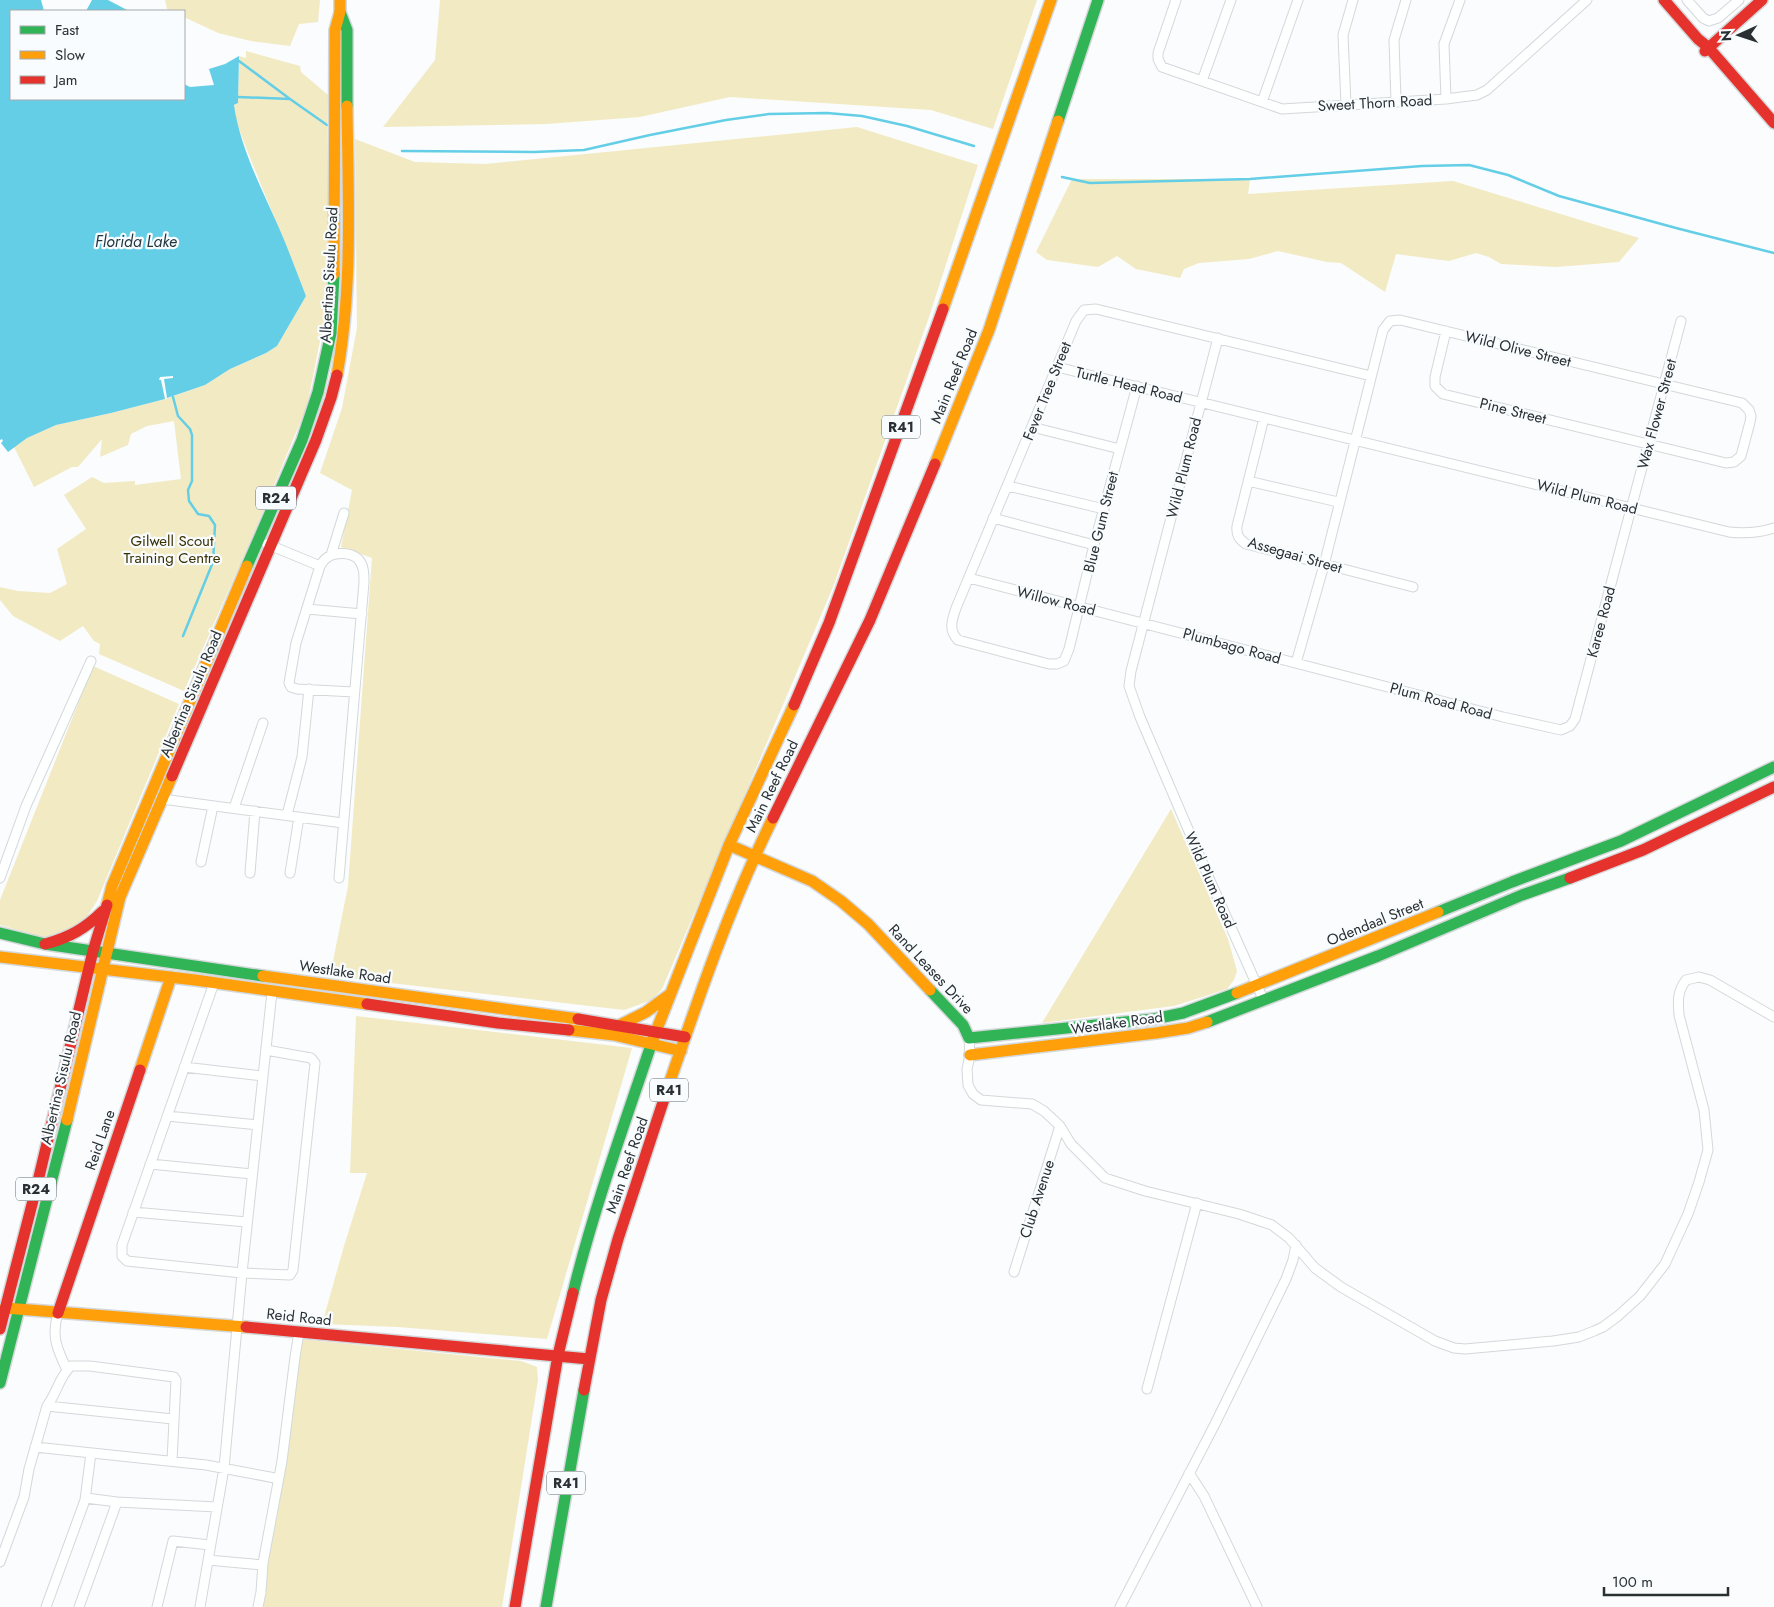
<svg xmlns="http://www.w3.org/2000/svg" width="1774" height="1607" viewBox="0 0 1774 1607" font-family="Jost,sans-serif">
<rect width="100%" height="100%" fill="#fafcfd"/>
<path fill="#f2eac2" d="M165 0H320L318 22 299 24 290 46 251 41 218 33 184 17V11H172L167 9Z
M440 0H1037L993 129 931 110 730 97 640 117 546 124 383 127 435 60Z
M246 51 300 66 301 72 328 95 327 129 329 296 307 406 254 533 184 691 99 654 100 644 94 641 83 626 60 641 13 616 0 600V587L18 591 50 593 67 584 57 549 86 529 64 495 92 477 104 483 135 481V485L181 479 174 421 147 426 131 434 128 445 100 457 102 439 78 467H72L34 487 14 447 27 438 56 425 111 413 165 399 205 385 230 369 266 353 277 346 306 296 249 155 236 121 234 106 238 103 239 56 246 58Z
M857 127 978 165 929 317 833 587 662 989 652 1000 624 1010 330 976 348 886 372 558 341 547 352 490 320 473 342 408 357 328 355 139 415 162 485 164Z
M1072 179H1250L1248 194 1453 181 1639 238 1619 262 1556 267 1501 264 1489 257 1476 253 1449 261 1396 254 1385 292 1341 263 1327 262 1278 251 1249 259 1199 263 1184 269 1180 278 1136 269 1117 256 1098 267 1047 260 1036 252Z
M93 666 179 704 97 901 81 926 45 938 0 925V900Z
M1171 809 1228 939 1237 971 1234 980 1227 989 1174 1006 1042 1023Z
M356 1016 632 1048 547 1339 398 1327 322 1324 344 1246 367 1173H350Z
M299 1339 521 1361 537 1367 538 1380 502 1607H260L279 1505 289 1431Z"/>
<path fill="#64cee7" d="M0 0H41L44 11H11V99H184V84L190 87 214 85 209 69 225 64 239 56 238 103 234 105C240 148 262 189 279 228 289 251 297 273 306 296L277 346 266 353 230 369 205 385 167 398 164 379 173 378V376L160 377 159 380H161L165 399 111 413 56 425 27 438 8 452 1 443 3 441 2 439 0 440Z
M92 0H108L129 11H86Z"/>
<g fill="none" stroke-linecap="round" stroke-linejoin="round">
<path stroke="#64cee7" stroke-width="2.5" d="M239 61 290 99
M238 97 290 99 327 125
M402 151 534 152 584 150 650 135 726 120 769 114 827 113 862 116 907 126 974 146
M1062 177 1090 183 1250 179 1422 166 1469 165 1508 175 1559 196 1676 228 1774 253
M173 397 178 416 190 429 192 435V481L188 490 189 501 198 514 209 516 215 525 213 562 183 636"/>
<defs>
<path id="street" d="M1176 0 1158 53V59L1162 67 1282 109 1446 99 1477 95 1487 90 1587 0
M1687 0 1703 18 1709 21 1718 18 1739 0
M1202 81 1231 0
M1446 99 1444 44 1460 0
M1262 102 1298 0
M1396 102 1394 40 1406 0
M1346 105 1343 35 1353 0
M1218 338 1131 671 1129 686 1140 717 1212 885 1264 1001
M1057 367 1729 532C1745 534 1758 533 1774 528
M1137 386 1094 545 1069 649 1064 661 1057 664H1049L958 640C948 630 952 620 956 608L1076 321 1084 310 1096 309 1371 376
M1264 418 1237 526C1236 535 1239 539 1246 544L1413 587
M1032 427 1120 449
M1248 481 1338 502
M1008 486 1104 509
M993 518 1094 545
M267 544 320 566
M331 555 344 513
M969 578 1503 717 1561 730 1570 726 1575 719 1681 321
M307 609 362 614
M1296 663 1324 565 1383 330 1390 321 1400 320 1742 403 1749 410 1751 416 1750 422 1741 456 1734 462 1726 463 1443 394 1435 386V377L1446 331
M162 799 343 823
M234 808 263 723
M287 815 302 757 309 689
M201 862 213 806
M250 873 255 811
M290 873 299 817
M0 878 26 806 91 661
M339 878 364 582C364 574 364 565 358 559 351 552 335 552 328 557 324 559 322 563 320 566L296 643 289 683 291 687 297 689 354 692
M969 1038 970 1055 967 1069 968 1085 973 1094 981 1100 1032 1104 1044 1111 1060 1126 1071 1144 1105 1178 1145 1191 1239 1214 1272 1225 1289 1238 1315 1268 1341 1287 1435 1341 1454 1348 1465 1349 1553 1341 1579 1337 1594 1331 1603 1327 1618 1316 1640 1296 1665 1264 1688 1214 1699 1182 1708 1150 1704 1110 1679 1015C1678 1001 1677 992 1686 980L1699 977 1710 980 1774 1017
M266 1050 311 1058 315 1063 293 1270 290 1275 242 1273 272 992
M184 1067 263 1076
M167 1116 258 1125
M150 1164 252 1174
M133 1212 247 1222
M1014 1272 1060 1126
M58 1313C51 1336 57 1349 67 1370
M1147 1389 1197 1203
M47 1406 173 1419
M35 1447 206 1465 275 1478
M1189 1473 1204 1496 1257 1607
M86 1498 117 1502 217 1507
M208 1560 263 1565
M0 1562 24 1497 29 1469 47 1406C57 1393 59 1377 71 1366H90L174 1377 176 1380 172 1461
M46 1607 85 1500 91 1453
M79 1607 117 1502
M157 1607 173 1541 210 1545
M200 1607 224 1468 242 1273 127 1261 122 1256V1245L214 983
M258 1607 261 1592 263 1563 282 1461 295 1357 299 1332
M1120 1607 1215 1424 1286 1279 1293 1260 1296 1245"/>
<path id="fast" d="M340 12 347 30V106
M1058 121 1098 0
M247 566 302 440 318 392 331 333 334 274
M1438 912 1512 882 1621 841 1774 767
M0 933 45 944 263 976
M930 990 963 1025 969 1038 1154 1019 1183 1013 1237 993
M1207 1022 1378 956 1522 895 1570 878
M573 1293C594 1207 625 1123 653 1039
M0 1383 67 1120
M546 1607 584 1390"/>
<path id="slow" d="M334 274 335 30 340 12V0
M943 309 1051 0
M337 375C353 287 348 195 347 106
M935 464 989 330 1058 121
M729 845 812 881 841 901 868 924 930 990
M107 905 112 886 247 566
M0 957 195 980 367 1004
M263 976 578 1019
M1237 993 1438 912
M620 1025 646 1012 669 995
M569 1030 614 1035 681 1051
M653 1039 729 845 794 705
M970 1055 1156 1033 1188 1028 1207 1022
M140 1070 171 977
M665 1096C697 1002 729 907 773 818
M67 1120 120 897 172 776
M5 1308 246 1327"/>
<path id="jam" d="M1664 0 1698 39 1708 47 1774 123
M1705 51 1762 0
M794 705 829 623 943 309
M172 776 316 440 331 398 337 375
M773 818 870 620 935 464
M1570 878 1643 850 1774 787
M45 944C69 938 86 928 103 911
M367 1004 498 1023 569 1030
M578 1019 685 1037
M58 1313 140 1070
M246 1327 589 1359
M0 1329 38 1181 93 951 107 905
M584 1390 601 1300 618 1239 665 1096
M515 1607 558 1355 573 1293"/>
</defs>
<use href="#street" stroke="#d4d8da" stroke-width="11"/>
<use href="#fast" stroke="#d4d8da" stroke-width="14"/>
<use href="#slow" stroke="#d4d8da" stroke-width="14"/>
<use href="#jam" stroke="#d4d8da" stroke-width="14"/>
<use href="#street" stroke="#feffff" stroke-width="9"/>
<use href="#fast" stroke="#30b455" stroke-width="11"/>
<use href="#slow" stroke="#ff9f0a" stroke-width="11"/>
<use href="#jam" stroke="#e5322d" stroke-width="11"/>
</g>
<g text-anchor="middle" stroke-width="4.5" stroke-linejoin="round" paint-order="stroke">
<g fill="#f9fcfe" stroke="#676d70" stroke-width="1">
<rect x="882" y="415.5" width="38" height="23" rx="4"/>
<rect x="256" y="486.5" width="40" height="23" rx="4"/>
<rect x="650" y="1078.5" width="38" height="23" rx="4"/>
<rect x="16" y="1177.5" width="40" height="23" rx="4"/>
<rect x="547" y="1471.5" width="38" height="23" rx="4"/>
</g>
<g font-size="14" font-weight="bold" fill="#293033">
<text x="901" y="432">R41</text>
<text x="276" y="503">R24</text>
<text x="669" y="1095">R41</text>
<text x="36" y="1194">R24</text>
<text x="566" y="1488">R41</text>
</g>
<g font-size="15" fill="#293033" stroke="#f9fcfe">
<text transform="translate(1375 103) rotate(-3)" y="5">Sweet Thorn Road</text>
<text transform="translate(329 275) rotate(-87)" y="5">Albertina Sisulu Road</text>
<text transform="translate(1518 349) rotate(14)" y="5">Wild Olive Street</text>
<text transform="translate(954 376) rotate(-68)" y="5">Main Reef Road</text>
<text transform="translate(1129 385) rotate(14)" y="5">Turtle Head Road</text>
<text transform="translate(1047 391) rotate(-68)" y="5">Fever Tree Street</text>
<text transform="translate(1513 411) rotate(14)" y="5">Pine Street</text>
<text transform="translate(1657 414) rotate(-75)" y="5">Wax Flower Street</text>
<text transform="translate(1184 468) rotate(-76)" y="5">Wild Plum Road</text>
<text transform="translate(1587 497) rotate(14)" y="5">Wild Plum Road</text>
<text transform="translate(1101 522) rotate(-76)" y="5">Blue Gum Street</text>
<text transform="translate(1295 555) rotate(16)" y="5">Assegaai Street</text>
<text transform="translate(1056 601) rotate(14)" y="5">Willow Road</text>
<text transform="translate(1601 622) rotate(-75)" y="5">Karee Road</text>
<text transform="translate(1232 646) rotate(15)" y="5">Plumbago Road</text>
<text transform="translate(191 694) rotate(-67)" y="5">Albertina Sisulu Road</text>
<text transform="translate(1441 701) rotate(15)" y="5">Plum Road Road</text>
<text transform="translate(772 786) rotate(-64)" y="5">Main Reef Road</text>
<text transform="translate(1210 880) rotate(66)" y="5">Wild Plum Road</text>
<text transform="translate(1375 922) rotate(-22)" y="5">Odendaal Street</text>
<text transform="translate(931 969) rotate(47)" y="5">Rand Leases Drive</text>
<text transform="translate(345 972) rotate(8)" y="5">Westlake Road</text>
<text transform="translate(1117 1023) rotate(-8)" y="5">Westlake Road</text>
<text transform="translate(61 1078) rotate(-77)" y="5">Albertina Sisulu Road</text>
<text transform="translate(100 1140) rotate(-71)" y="5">Reid Lane</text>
<text transform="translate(627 1165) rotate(-71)" y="5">Main Reef Road</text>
<text transform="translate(1037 1199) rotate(-72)" y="5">Club Avenue</text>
<text transform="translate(299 1317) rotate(6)" y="5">Reid Road</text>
</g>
<g font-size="15" fill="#3a3103" stroke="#f9fcfe">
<text x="172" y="546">Gilwell Scout<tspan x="172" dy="17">Training Centre</tspan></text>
</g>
<g font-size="16" font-style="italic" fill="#21383f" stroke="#f9fcfe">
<text x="136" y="247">Florida Lake</text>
</g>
</g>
<rect x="10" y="10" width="175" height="90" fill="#f9fcfe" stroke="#a6aaad"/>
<rect x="20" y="26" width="25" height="8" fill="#30b455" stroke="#a6aaad"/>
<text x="55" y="35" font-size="15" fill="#293033">Fast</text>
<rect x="20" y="51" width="25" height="8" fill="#ff9f0a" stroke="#a6aaad"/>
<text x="55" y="60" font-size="15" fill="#293033">Slow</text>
<rect x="20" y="76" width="25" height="8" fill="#e5322d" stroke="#a6aaad"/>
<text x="55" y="85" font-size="15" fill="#293033">Jam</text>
<g transform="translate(1739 35) rotate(267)" stroke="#f9fcfe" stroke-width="4" paint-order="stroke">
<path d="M0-4L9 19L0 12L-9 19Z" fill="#293033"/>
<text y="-8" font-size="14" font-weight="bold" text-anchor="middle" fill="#293033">N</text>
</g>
<path d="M1604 1587v8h124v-8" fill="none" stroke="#293033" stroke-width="2.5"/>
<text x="1612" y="1587" font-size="15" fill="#293033" stroke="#f9fcfe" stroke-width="4" paint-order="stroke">100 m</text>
</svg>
